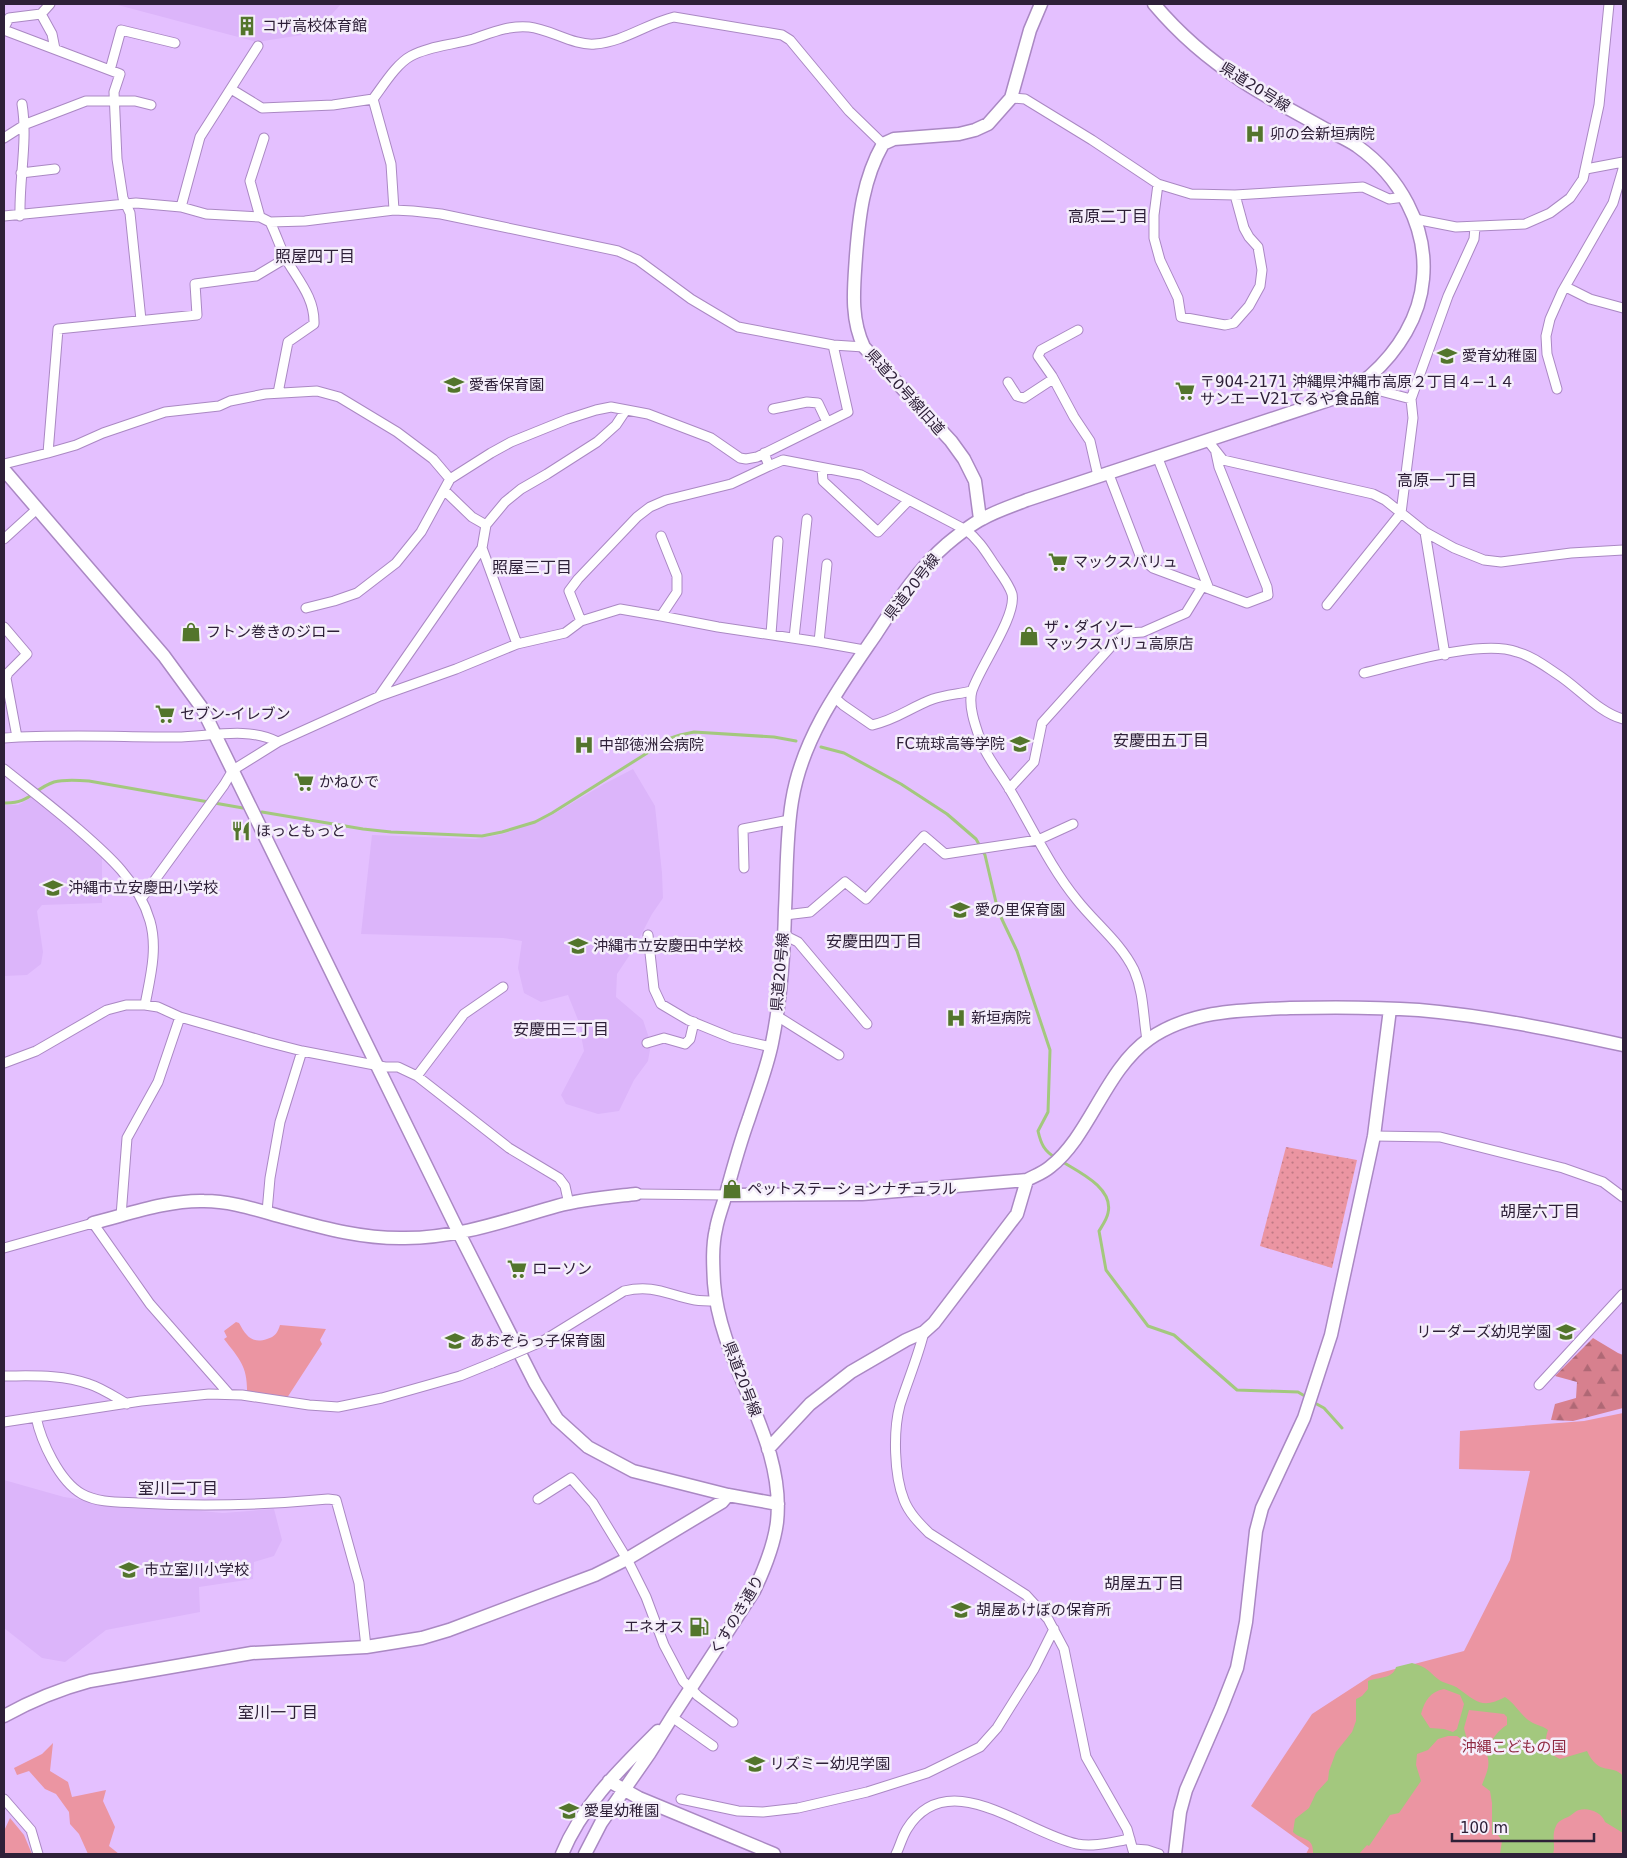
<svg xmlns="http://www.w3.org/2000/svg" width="1627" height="1858" viewBox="0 0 1627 1858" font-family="'DejaVu Sans','Noto Sans JP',sans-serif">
<defs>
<pattern id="grass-dots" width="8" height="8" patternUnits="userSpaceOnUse" patternTransform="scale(1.25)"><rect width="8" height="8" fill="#eb95a2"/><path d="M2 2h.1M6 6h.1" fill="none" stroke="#bf7985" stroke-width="1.8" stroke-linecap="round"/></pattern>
<pattern id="forest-firs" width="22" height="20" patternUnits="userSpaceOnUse" patternTransform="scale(1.25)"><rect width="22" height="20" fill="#d7808e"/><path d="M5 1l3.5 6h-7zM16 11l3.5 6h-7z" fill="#af6875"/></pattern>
</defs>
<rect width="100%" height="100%" fill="#e4c0ff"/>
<path fill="#dcb5fa" d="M114 4H341L315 33 257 42Z
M633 769 655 806 662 873 663 898 652 914 633 950 617 974 616 997 643 1020 651 1044 648 1061 634 1080 619 1111 598 1114 566 1104 561 1095 584 1051 578 1020 568 995 541 1002 524 993 518 968 522 941 503 938 361 934 372 835 476 839 503 834 552 815 604 784Z
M34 796 102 854V903L42 905 37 911 43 952 41 964 27 975 4 976V805H18Z
M4 1480 64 1497 98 1502 223 1513 274 1509 282 1540 274 1556 254 1562 253 1579 199 1587 200 1612 106 1630 65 1662 42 1658 4 1628Z"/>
<path fill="url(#grass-dots)" d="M1286 1147 1357 1160 1332 1268 1260 1246Z"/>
<path fill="url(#forest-firs)" d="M1593 1338 1618 1353 1623 1355V1408L1573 1421 1551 1420 1555 1404 1576 1398 1577 1382 1555 1376Z"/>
<path fill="#eb95a2" d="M236 1322 239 1323C246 1336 252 1344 267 1339 275 1337 278 1332 280 1325L326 1329 320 1340 322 1344 285 1401 247 1396C248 1367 241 1361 224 1339L227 1337 224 1331Z
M1623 1413V1854H1306L1309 1848 1251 1806 1312 1714 1372 1675 1464 1651 1510 1560 1530 1471 1459 1469 1460 1431 1584 1421Z
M53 1743 50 1771 68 1782 72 1797 106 1790 103 1801 115 1827 109 1846 119 1854H88L79 1834 70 1824 69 1812 56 1794 45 1789 29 1771 17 1775 14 1768 42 1754Z
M10 1818 24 1835 32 1854H4V1831Z"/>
<path fill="#a3c87e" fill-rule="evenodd" d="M1412 1663C1427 1667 1427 1670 1438 1679 1444 1684 1453 1684 1459 1689 1477 1702 1483 1709 1505 1697 1516 1704 1521 1717 1533 1723 1539 1726 1543 1726 1548 1730 1543 1745 1546 1753 1560 1759L1587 1751C1599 1777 1612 1763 1623 1776V1809L1621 1810 1623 1833 1605 1822C1602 1812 1588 1807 1579 1810 1575 1811 1572 1815 1568 1817 1563 1819 1558 1821 1556 1826 1551 1836 1556 1845 1553 1854H1500L1502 1841 1498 1835 1492 1834V1803L1490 1791 1482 1785C1487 1771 1492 1765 1485 1750L1471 1746 1457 1736H1448L1438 1739 1428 1750 1417 1754 1416 1765 1421 1781 1399 1813 1390 1815 1369 1846 1367 1845 1359 1854H1313C1314 1836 1302 1841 1293 1832L1295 1819 1309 1808 1316 1793 1328 1780 1329 1771 1336 1752 1352 1732 1356 1721V1699L1362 1696 1368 1689V1681C1378 1677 1393 1679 1396 1667ZM1444 1689 1460 1695 1464 1704 1457 1729 1453 1732 1444 1729 1430 1728 1421 1714C1425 1700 1430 1692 1444 1689ZM1469 1710 1504 1714 1507 1717V1725C1488 1736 1495 1754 1467 1740L1464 1728Z"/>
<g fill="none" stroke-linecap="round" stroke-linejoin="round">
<path stroke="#a3c87e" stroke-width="3" d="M821 747 844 753 901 784 947 814 976 839 985 855 998 911 1017 951 1050 1050 1048 1112 1038 1131C1041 1144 1044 1151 1056 1158
M4 803C30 804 33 789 54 782 65 779 77 780 89 781L243 808
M262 812 363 829 391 832 482 836 502 832 535 822 552 813 671 738 680 735 694 732 774 737 796 741
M1061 1161C1079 1172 1114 1188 1108 1213 1107 1219 1102 1226 1099 1231L1106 1270 1148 1326 1174 1335 1237 1390 1298 1392 1308 1398
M1313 1402 1324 1408 1342 1428"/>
<defs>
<path id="street" d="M41 14 50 4
M4 28 9 18 41 14 52 34 55 49
M4 30 120 74 114 92 117 159 123 198 130 213 141 320
M110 70 121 30 175 43
M231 89 262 108 333 105 373 99C383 86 396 64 411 56 429 46 453 45 473 39 491 33 509 25 529 27 550 29 574 46 595 44 623 42 646 24 674 17L782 35 790 40 849 111 883 144
M1011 98 1025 99 1092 140 1158 184 1191 194 1235 195 1363 187 1389 199 1404 197
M373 99 391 164 394 210
M4 138 26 124 86 101H135L151 105
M1586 169 1623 162
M21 173 55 169
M1158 184 1154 215V238L1160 260 1178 298 1181 317 1225 325 1234 323 1249 306 1260 286 1262 270 1258 247 1249 237 1244 228 1235 195
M181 207 200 137 258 46
M4 216 136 203 181 207 206 214 260 217 270 222 305 221 394 210 413 211 441 214 618 251 638 260 691 299 738 327 833 345 864 347
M20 216C19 178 28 141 22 104
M260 217 250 181 264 138
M1415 219 1456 227 1525 224 1550 213 1570 198 1583 179 1599 105 1609 4
M270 222C276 234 280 247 286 259 298 280 315 298 314 324L288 342 278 393
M1566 287 1590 299 1623 308
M1078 330 1041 350 1038 356 1052 376 1074 417 1090 441 1098 476
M1008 382 1017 396 1024 398 1053 379
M1353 387 1369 388 1411 399
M1557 389 1547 354 1546 336 1550 319 1562 292 1613 203 1623 169
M773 409 807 402 818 403 827 422
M1208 441 1223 460 1373 494 1385 500 1425 532 1454 548 1484 560 1501 562 1571 553 1623 550
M48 453 58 329 197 315 195 284 256 276 286 258
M1157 456 1209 589
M4 464 48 453 76 445 103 433 165 412 219 406 230 401 265 394 317 391 339 397 397 432 433 459 450 479
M769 466 783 460 861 475 966 530C978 539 986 552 994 564 1000 573 1009 584 1012 594 1017 616 979 668 972 691 968 705 975 725 980 739 986 757 1001 774 1010 790 1032 827 1050 867 1077 900 1095 923 1121 943 1134 970 1144 993 1143 1016 1147 1040
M822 468 823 481 878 532 909 500
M1108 472 1141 558 1153 568 1247 603 1268 595 1267 587 1219 467 1216 453
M444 490 472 517 486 525
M1425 532 1445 655
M661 536 677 576V592L661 616
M4 539 37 509
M482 548 517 644
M1327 605 1401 513 1413 418 1411 399 1448 296 1474 239 1475 227
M306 608 334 601 357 593 396 563 421 532 450 479 491 453 511 442 568 419 596 410 611 407 648 414 711 438 740 458 746 459 757 457 848 412 833 345
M581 621 569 591 578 579 637 517 650 507 666 500 731 484 769 466 764 453
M4 627 27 654 8 673 6 678 17 737
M771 634 778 541
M794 638 807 519
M819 642 827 564
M1364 673C1402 664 1481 639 1517 652 1532 656 1545 666 1557 674 1579 688 1598 712 1623 719
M380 695 482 548 486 525 505 502 521 489 547 474 597 442 616 425 626 410
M834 697 843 705 872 725C896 720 911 707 933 699 945 695 959 694 972 691
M4 738C61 734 119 737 176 737 209 737 247 726 278 742
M4 769C29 789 54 808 78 829 108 855 139 882 150 921 158 949 150 978 145 1005
M1009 789 1034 762 1042 723 1115 642 1127 633 1143 632 1186 613 1202 587
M744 868 743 829 789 820
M141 899 224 785 233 770 278 742 380 696 456 669 517 644 565 633 581 621 620 609 661 616 718 627 819 642 864 650
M785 915 810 912 845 882 866 899 924 836 945 854 1038 840 1073 824
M648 935 654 989 661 1004 688 1020 732 1038 771 1047
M784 935 798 942 867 1024
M777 1016 839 1055
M647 1043 664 1038 685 1044 690 1039 694 1022
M4 1063 36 1051 107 1010 126 1005H145L158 1007 180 1017 267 1042 302 1051 385 1067H398L417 1076 509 1148 559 1178 565 1186 569 1204
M417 1076 464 1014 503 987
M1374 1136 1440 1137 1563 1168 1603 1182 1623 1197
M636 1194 726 1195
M267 1212 270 1178 280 1122 302 1051
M121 1216 127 1138 158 1082 180 1017
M4 1248 93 1223 150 1304 229 1394
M924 1332C918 1357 908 1380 900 1405 893 1431 894 1475 904 1500 909 1513 919 1523 929 1533L1026 1595 1048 1619 1064 1649 1086 1757 1127 1829 1134 1854
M543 1341 624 1291C654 1284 668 1295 695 1300 702 1301 709 1301 716 1301
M4 1376C32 1376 62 1374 89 1384 102 1388 115 1397 127 1404
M1539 1385 1623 1294
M36 1417C41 1441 59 1481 82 1494 98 1503 120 1502 138 1503 201 1507 264 1505 328 1499L336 1500 359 1583 366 1647
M4 1422 141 1401 209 1394 242 1395 309 1405 338 1407 382 1398 460 1376 492 1363
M538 1499 571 1478 593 1503 627 1559 646 1597 664 1645 683 1681 698 1696 733 1722
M672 1717 713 1746
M4 1799 31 1830 38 1854
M681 1799 738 1811 763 1812 798 1808 867 1792 927 1773 980 1747 997 1728 1034 1669 1054 1629
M1134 1849 1147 1850 1159 1854
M896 1854C900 1846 902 1837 907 1829 948 1763 1025 1833 1077 1844 1095 1847 1112 1842 1130 1839"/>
<path id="secondary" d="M4 470 164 656 202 708 459 1233 535 1383 557 1419 588 1447 633 1471 728 1495 778 1504
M980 519 975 481 964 459 951 441 864 347C850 318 854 287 856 256 859 217 863 179 883 144L894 139 959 134 975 130 988 124 1011 98 1030 30 1041 4
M726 1195 862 1194 1027 1180C1034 1176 1043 1173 1050 1167 1090 1136 1105 1070 1149 1039 1191 1010 1241 1010 1290 1008 1333 1007 1376 1007 1419 1010 1488 1016 1556 1030 1623 1045
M93 1223C129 1214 167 1200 204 1201 230 1201 254 1209 279 1216 320 1227 361 1239 405 1238 458 1238 507 1220 557 1206 583 1199 609 1197 636 1194
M768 1449 810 1404 851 1372 906 1340 924 1332 934 1323 1017 1214 1027 1180
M4 1716C31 1701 60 1689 90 1681L252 1653 366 1647 422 1638 449 1630 595 1575 627 1559 722 1502 728 1495
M609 1781 639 1798 774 1854
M562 1854C582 1805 621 1768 658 1731
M585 1854 601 1823 649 1754 672 1717 754 1591C764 1570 774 1546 777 1522 786 1438 720 1366 714 1283 713 1265 712 1246 716 1229 718 1217 723 1205 726 1194 733 1168 740 1143 749 1118 757 1093 767 1068 772 1043 781 999 784 954 785 910 787 873 786 837 792 801 802 738 841 685 876 634 897 602 918 569 947 544 958 535 970 525 982 519 996 511 1012 506 1027 500L1335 398C1346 391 1359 384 1370 376 1398 351 1420 317 1423 279 1428 226 1399 176 1357 146 1348 140 1337 135 1327 130 1299 114 1269 99 1242 81 1208 59 1180 35 1154 4
M1175 1854 1180 1812 1186 1790 1221 1709 1237 1668 1246 1622 1256 1531 1262 1508 1304 1418 1331 1335 1374 1136 1390 1009"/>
</defs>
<use href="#street" stroke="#aa88c3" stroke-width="11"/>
<use href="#secondary" stroke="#aa88c3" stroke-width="15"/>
<use href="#street" stroke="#fff" stroke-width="9"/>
<use href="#secondary" stroke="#fff" stroke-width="12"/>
<defs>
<path id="street-bridge" d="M492 1363 543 1341"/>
</defs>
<use href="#street-bridge" stroke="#aa88c3" stroke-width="11" stroke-linecap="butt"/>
<use href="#street-bridge" stroke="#fff" stroke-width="9"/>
</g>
<defs>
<symbol id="building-bare" viewBox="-9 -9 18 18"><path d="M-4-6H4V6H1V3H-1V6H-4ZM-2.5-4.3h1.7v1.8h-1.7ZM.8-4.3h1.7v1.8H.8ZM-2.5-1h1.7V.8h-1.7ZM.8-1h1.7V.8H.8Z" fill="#53752c" stroke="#f5eefb" stroke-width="2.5" paint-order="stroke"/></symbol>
<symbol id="hospital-bare" viewBox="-9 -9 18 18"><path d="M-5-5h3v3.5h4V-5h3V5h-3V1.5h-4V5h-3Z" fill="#53752c" stroke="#f5eefb" stroke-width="2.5" paint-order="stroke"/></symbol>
<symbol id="school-bare" viewBox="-9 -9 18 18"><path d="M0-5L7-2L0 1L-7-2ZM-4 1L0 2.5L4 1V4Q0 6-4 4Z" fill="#53752c" stroke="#f5eefb" stroke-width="2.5" paint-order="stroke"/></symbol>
<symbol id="supermarket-bare" viewBox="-9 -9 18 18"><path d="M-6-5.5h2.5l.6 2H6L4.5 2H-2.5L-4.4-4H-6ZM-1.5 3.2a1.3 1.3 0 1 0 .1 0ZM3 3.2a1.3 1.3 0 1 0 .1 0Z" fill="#53752c" stroke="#f5eefb" stroke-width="2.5" paint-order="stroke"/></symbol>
<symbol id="shop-bare" viewBox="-9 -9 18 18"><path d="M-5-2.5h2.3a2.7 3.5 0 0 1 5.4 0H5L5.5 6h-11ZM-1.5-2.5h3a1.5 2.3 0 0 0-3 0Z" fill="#53752c" stroke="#f5eefb" stroke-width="2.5" paint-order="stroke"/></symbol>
<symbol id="restaurant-bare" viewBox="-9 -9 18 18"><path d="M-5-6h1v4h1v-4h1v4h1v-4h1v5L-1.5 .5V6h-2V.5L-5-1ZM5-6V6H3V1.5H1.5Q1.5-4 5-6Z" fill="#53752c" stroke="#f5eefb" stroke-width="2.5" paint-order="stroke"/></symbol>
<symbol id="fuel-bare" viewBox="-9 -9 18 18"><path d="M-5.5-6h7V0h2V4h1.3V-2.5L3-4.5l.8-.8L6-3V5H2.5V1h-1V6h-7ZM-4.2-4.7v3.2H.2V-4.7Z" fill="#53752c" stroke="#f5eefb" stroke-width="2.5" paint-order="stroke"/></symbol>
</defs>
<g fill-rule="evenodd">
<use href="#building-bare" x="233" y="12" width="28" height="28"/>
<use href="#hospital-bare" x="1241" y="120" width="28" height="28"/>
<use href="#school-bare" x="1433" y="342" width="28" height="28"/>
<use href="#school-bare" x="440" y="371" width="28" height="28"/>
<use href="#supermarket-bare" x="1171" y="377" width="28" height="28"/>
<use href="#supermarket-bare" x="1044" y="548" width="28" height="28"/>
<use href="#shop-bare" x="177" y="618" width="28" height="28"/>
<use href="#shop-bare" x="1015" y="622" width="28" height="28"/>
<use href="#supermarket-bare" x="151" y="700" width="28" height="28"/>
<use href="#school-bare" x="1006" y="730" width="28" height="28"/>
<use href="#hospital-bare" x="570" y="731" width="28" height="28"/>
<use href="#supermarket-bare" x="290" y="768" width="28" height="28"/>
<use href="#restaurant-bare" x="227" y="817" width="28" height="28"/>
<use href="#school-bare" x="39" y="874" width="28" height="28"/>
<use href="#school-bare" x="946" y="896" width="28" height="28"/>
<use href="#school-bare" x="564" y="932" width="28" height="28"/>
<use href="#hospital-bare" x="942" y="1004" width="28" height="28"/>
<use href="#shop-bare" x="718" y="1175" width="28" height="28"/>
<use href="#supermarket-bare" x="503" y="1255" width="28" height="28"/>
<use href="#school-bare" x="1552" y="1318" width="28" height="28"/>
<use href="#school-bare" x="441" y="1327" width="28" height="28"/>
<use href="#school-bare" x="115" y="1556" width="28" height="28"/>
<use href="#school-bare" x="947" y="1596" width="28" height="28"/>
<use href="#fuel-bare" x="685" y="1613" width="28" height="28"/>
<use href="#school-bare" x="741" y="1750" width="28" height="28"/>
<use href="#school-bare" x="555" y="1797" width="28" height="28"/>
</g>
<g text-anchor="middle" stroke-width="5" stroke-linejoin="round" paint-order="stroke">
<g font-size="15" fill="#2e2038" stroke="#f5eefb" text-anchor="start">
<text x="262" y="31">コザ高校体育館</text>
<text x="1270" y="139">卯の会新垣病院</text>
<text x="1462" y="361">愛育幼稚園</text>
<text x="1200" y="387">〒904-2171 沖縄県沖縄市高原２丁目４−１４<tspan x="1200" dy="17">サンエーV21てるや食品館</tspan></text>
<text x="469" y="390">愛香保育園</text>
<text x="1073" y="567">マックスバリュ</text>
<text x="1044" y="632">ザ・ダイソー<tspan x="1044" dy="17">マックスバリュ高原店</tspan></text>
<text x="206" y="637">フトン巻きのジロー</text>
<text x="180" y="719">セブン-イレブン</text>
<text x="1005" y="749" text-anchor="end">FC琉球高等学院</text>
<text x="599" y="750">中部徳洲会病院</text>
<text x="319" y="787">かねひで</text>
<text x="256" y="836">ほっともっと</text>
<text x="68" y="893">沖縄市立安慶田小学校</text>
<text x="975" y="915">愛の里保育園</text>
<text x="593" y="951">沖縄市立安慶田中学校</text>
<text x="971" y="1023">新垣病院</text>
<text x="747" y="1194">ペットステーションナチュラル</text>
<text x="532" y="1274">ローソン</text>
<text x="1551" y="1337" text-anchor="end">リーダーズ幼児学園</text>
<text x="470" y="1346">あおぞらっ子保育園</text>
<text x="144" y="1575">市立室川小学校</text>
<text x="976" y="1615">胡屋あけぼの保育所</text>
<text x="684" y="1632" text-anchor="end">エネオス</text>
<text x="770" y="1769">リズミー幼児学園</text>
<text x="584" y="1816">愛星幼稚園</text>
</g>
<g font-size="15" fill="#2e2038" stroke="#f5eefb">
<text transform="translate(1255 87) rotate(32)" y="5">県道20号線</text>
<text transform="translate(905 392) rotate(48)" y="5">県道20号線旧道</text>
<text transform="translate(912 587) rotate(-52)" y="5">県道20号線</text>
<text transform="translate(780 972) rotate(-85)" y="5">県道20号線</text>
<text transform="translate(742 1379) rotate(69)" y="5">県道20号線</text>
<text transform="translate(737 1615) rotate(-59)" y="5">くすのき通り</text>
</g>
<g font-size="15" fill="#902a43" stroke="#f5eefb">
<text x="1514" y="1752">沖縄こどもの国</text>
</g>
<g font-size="16" fill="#2e2038" stroke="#f5eefb">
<text x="1108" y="222">高原二丁目</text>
<text x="315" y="262">照屋四丁目</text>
<text x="1437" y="486">高原一丁目</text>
<text x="532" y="573">照屋三丁目</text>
<text x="1161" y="746">安慶田五丁目</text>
<text x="874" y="947">安慶田四丁目</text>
<text x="561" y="1035">安慶田三丁目</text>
<text x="1540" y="1217">胡屋六丁目</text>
<text x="178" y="1494">室川二丁目</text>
<text x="1144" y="1589">胡屋五丁目</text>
<text x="278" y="1718">室川一丁目</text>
</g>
</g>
<rect width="1627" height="1858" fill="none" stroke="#2e2038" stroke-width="10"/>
<path d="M1452 1833v8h142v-8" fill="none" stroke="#2e2038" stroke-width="2.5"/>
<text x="1460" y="1833" font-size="15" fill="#2e2038" stroke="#f5eefb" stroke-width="4" paint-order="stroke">100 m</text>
</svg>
